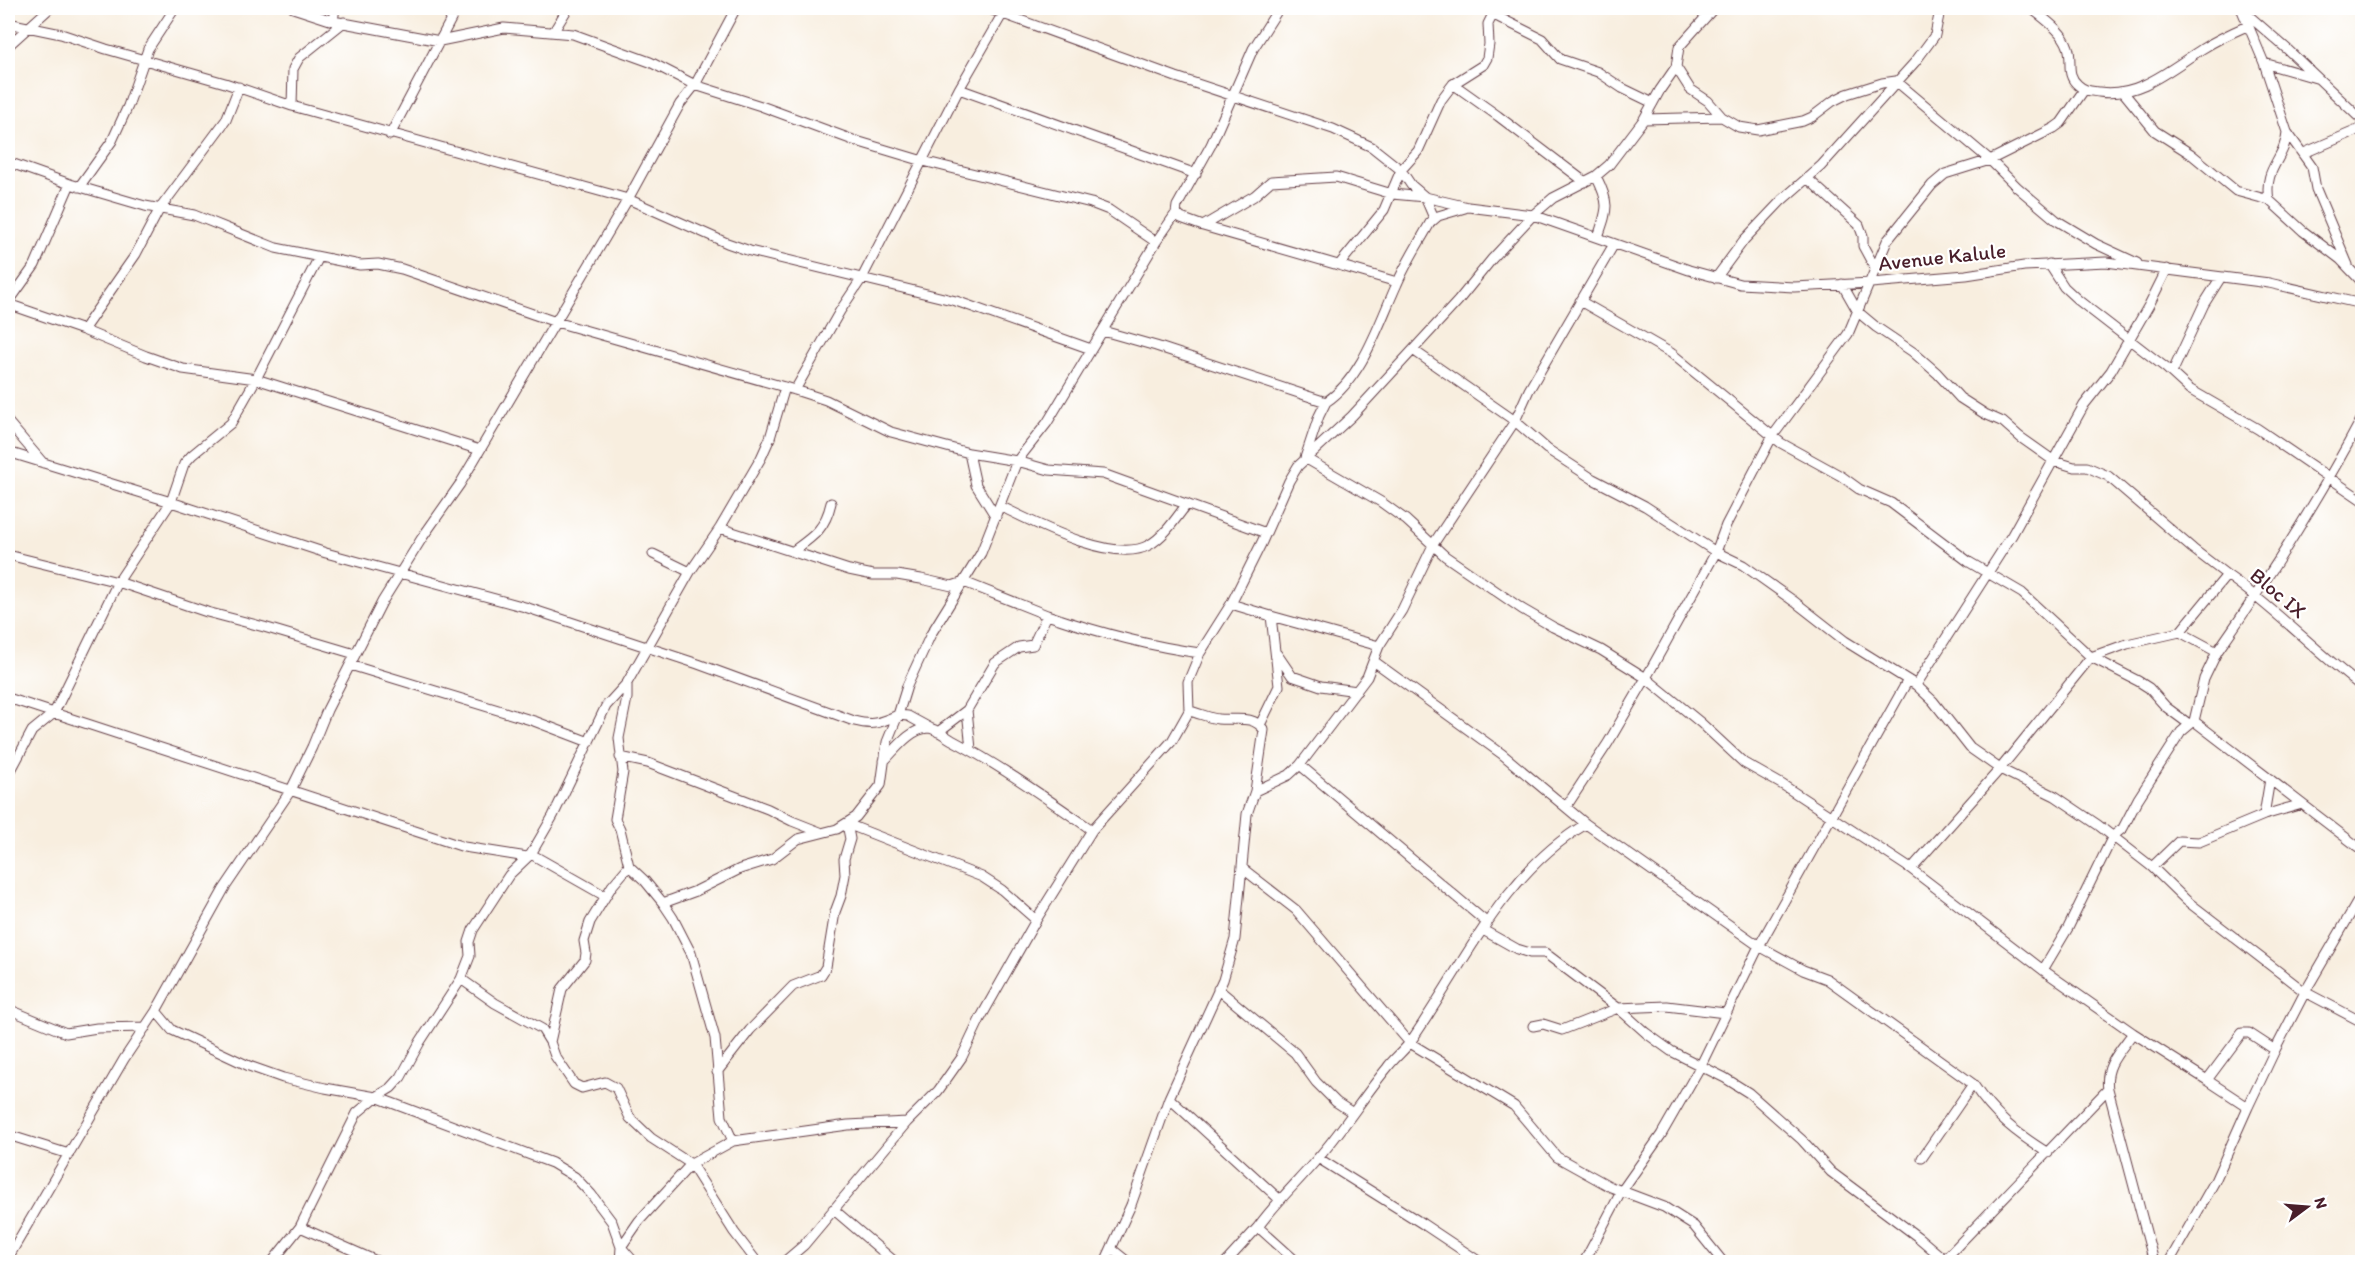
<svg xmlns="http://www.w3.org/2000/svg" width="2370" height="1270" viewBox="0 0 2370 1270" font-family="Itim,sans-serif">
<rect width="100%" height="100%" fill="#fff"/>
<filter id="ink" filterUnits="userSpaceOnUse"><feTurbulence type="fractalNoise" baseFrequency=".0167" numOctaves="2"/><feDisplacementMap in="SourceGraphic" scale="12" xChannelSelector="R" yChannelSelector="G"/><feConvolveMatrix kernelMatrix="1 2 1 2 8 2 1 2 1" color-interpolation-filters="sRGB"/></filter>
<filter id="wash" filterUnits="userSpaceOnUse"><feTurbulence type="fractalNoise" baseFrequency=".008" numOctaves="4" result="noise"/><feDisplacementMap in="SourceGraphic" scale="24" xChannelSelector="R" yChannelSelector="G"/><feGaussianBlur stdDeviation="1.35" result="paint"/><feColorMatrix in="noise" values="0 0 0 0 0 0 0 0 0 0 0 0 0 0 0 0 0 1.4 0 .05"/><feComposite in="paint" operator="in"/></filter>
<g filter="url(#wash)">
<rect width="100%" height="100%" fill="#f8eedf"/>
</g>
<g filter="url(#ink)">
<g fill="none" stroke-linecap="round" stroke-linejoin="round">
<defs>
<path id="street" d="M293 8 333 21 440 41 504 28 573 34 650 62 695 85 761 106 853 140 923 161 1091 203 1109 210 1156 242
M987 8 1176 77 1333 129 1372 147 1401 170 1411 185 1425 197 1468 207 1533 215 1689 270 1740 284 1794 287 1871 283 1966 275 2024 266 2106 262 2269 283 2362 304
M1714 8 1679 47 1676 67 1690 89 1708 101 1722 117 1739 127 1758 130 1803 121 1812 117 1833 101 1847 94 1882 83 1896 81 1990 160 2017 187 2056 220 2096 244 2137 263
M2031 8C2043 18 2063 31 2068 47 2073 61 2065 74 2078 85 2084 91 2091 91 2099 92 2138 98 2171 69 2202 49 2216 40 2231 33 2247 26
M2241 8 2264 63 2287 132C2285 160 2263 167 2269 200
M2241 9 2287 49 2362 120
M1492 14 1542 39 1560 59 1598 72 1622 88 1653 103
M333 21 335 8
M8 23 61 34 106 49 225 83 292 106 628 199 727 243 750 251 956 301 1091 349
M554 31 568 8
M8 46 50 8
M2264 63 2316 78
M1453 84 1498 116 1585 182
M959 89 1196 174
M2124 93 2155 131 2191 154 2236 191 2269 200 2303 231 2340 259 2362 282
M292 106 293 69 299 58 344 22
M1644 119 1722 117
M2287 132 2312 167 2316 189 2348 265
M390 135 457 8
M2304 153 2362 128
M8 162 70 184 145 206 194 215 276 248 360 265 378 264 402 269 556 322 795 390 826 400 891 432 969 453 1017 461 1049 470 1103 474 1266 533
M1596 176C1610 204 1608 208 1598 237
M1807 178 1859 225 1863 236V246L1875 268
M79 187 112 141 128 106 148 49 175 8
M1176 213 1181 218 1203 226 1397 282
M1203 226 1254 196 1271 181 1336 177 1392 194 1425 197 1434 218
M2049 264 2064 287 2078 300 2166 368 2189 389 2258 429 2362 500
M1339 265 1384 210 1401 170 1418 151 1441 100 1453 84 1483 65 1487 58 1489 44 1488 24 1496 8
M1716 278 1744 240 1782 200 1821 166 1915 62 1935 35 1939 15 1943 8
M1842 284 1858 312 1876 327 1913 352 1937 373 1960 398 1985 414 2003 422 2020 437 2054 461 2074 467H2087L2108 476 2193 549 2227 575
M1580 301 1671 353 1781 443 1841 476 1859 489 1891 503 1969 562 2022 593 2091 657 2138 681 2149 688 2166 707 2189 724
M8 303 35 265 70 184
M8 304 83 330 146 356 183 369 256 379 480 450
M83 330 136 254 159 210 226 120 239 87
M1103 331 1156 346 1326 402C1363 377 1379 323 1397 284 1406 263 1419 243 1430 223L1438 216 1465 208
M1413 350 1515 421 1547 449 1593 479 1645 506 1716 552 1743 565 1795 602 1845 641 1916 685 1933 701 1970 748 2000 769 2055 796 2098 825 2152 867 2187 901 2305 992 2275 1050 2249 1033H2242L2207 1080 2133 1033 2043 970 2068 928 2113 836 2123 828 2138 799 2181 732 2194 721
M2172 373 2204 304 2221 277
M795 390 840 311 862 278 959 89 1003 13
M1326 402 1319 416 1305 458 1381 502 1406 520 1445 556 1522 609 1553 627 1601 650 1646 678 1701 723 1744 763 1783 785 1911 869 2043 970
M8 422 43 463
M8 452 171 502 326 553 525 607 698 664 854 721C874 726 879 723 898 715L907 686 931 634 981 553 1017 461 1047 423 1156 242 1176 213 1177 206 1211 145 1253 49 1279 8
M969 453 976 485 996 517
M1000 506C1033 522 1114 565 1149 545 1165 536 1176 518 1187 504
M720 528 849 570 873 575H897L921 579 952 586 964 582 1047 615
M793 551C814 536 825 529 831 503
M653 554 690 572
M8 555 118 582 207 612 264 627 355 654
M1231 604 1271 616 1279 686 1260 725
M1271 616 1379 646
M2180 632 2227 575C2275 608 2316 652 2362 687
M2217 652C2270 576 2319 499 2362 418
M1277 654 1292 676 1321 686 1357 691
M1375 662 1502 754 1586 824 1759 946 1700 1067 1661 1135 1621 1192 1584 1262
M350 665 534 721 589 742
M1908 680 1759 946 1803 970 1827 979 1973 1084C1994 1116 2016 1133 2048 1153
M627 683V698L619 738 623 772 615 819 620 829 629 866 645 881 663 903 673 918 691 953 715 1038 722 1117 733 1141
M1916 685 2012 535 2084 405 2111 371 2149 305 2167 269
M8 698 464 847 527 857
M967 710 971 749
M938 732 967 710 995 663 1019 647 1033 645 1047 615C1097 632 1148 646 1200 653
M620 757 648 763 768 809 792 821 820 832
M884 761C896 749 910 729 928 728 935 728 945 736 952 740 1001 766 1046 798 1092 830
M1300 765 1486 922
M8 776 32 731 54 713 118 582 171 502 184 464 192 455 231 423 256 379 319 257
M1255 791 1289 775 1300 765 1367 677 1379 646 1402 610 1434 543 1515 421 1529 390 1614 244
M1566 807 1608 743 1646 678 1716 552 1726 525 1772 437 1848 334 1887 241 1932 185 1945 174 1990 160 2054 128 2061 123 2084 90
M2264 815 2302 804
M847 824 982 877 1002 890 1036 920
M531 854 605 896
M2152 867 2179 841 2199 842 2264 815 2270 779
M1242 868 1296 910 1410 1043 1514 1106 1557 1157 1611 1187 1664 1207 1694 1226 1723 1262
M1911 869 2000 769 2091 657 2127 644 2180 632 2217 652 2204 679 2194 721 2362 850
M2362 894 2305 992 2362 1022
M663 903 696 891 740 869 772 859 798 839 837 829 856 817 881 785 887 742 898 715 908 716 930 728
M1483 930 1517 949 1530 953H1545L1618 1008 1667 1006 1725 1013
M1218 989 1295 1053 1316 1082 1336 1102 1353 1113
M8 1009 66 1033 97 1028 146 1027
M156 1011 172 1030 249 1066 283 1078 325 1088 376 1097 552 1163 575 1177 591 1194 612 1222 621 1247 634 1262
M1533 1026 1543 1024 1562 1030 1618 1008 1646 1033 1671 1051 1725 1078 1749 1093 1802 1140 1831 1172 1918 1237 1945 1260
M550 1042 562 989 585 960 586 953 584 941 590 922 612 886 629 866
M717 1072 750 1030 793 986 821 975 826 967 835 912 841 896 845 875 844 859 850 839 847 824
M2207 1080 2248 1107 2275 1050
M2108 1089 2154 1262
M1169 1098 1279 1199
M8 1135 69 1154
M1318 1158 1423 1224 1480 1262
M1922 1158 1973 1084
M833 1209 895 1262
M1113 1250 1128 1262
M8 1258 124 1059 156 1011 224 889 291 790 312 747 327 710 382 602 422 538 460 484 628 199 680 104 695 85 736 8
M272 1262 300 1227
M379 1262 300 1227 357 1113 376 1097 391 1088 401 1077 420 1042 461 979
M620 1262 621 1247 639 1221 691 1164 733 1141 848 1125 907 1122 938 1091 962 1057 980 1019 1036 920 1092 830 1172 741 1189 711 1188 682 1200 653 1231 604 1262 542 1289 481 1298 466 1352 416 1458 301 1492 259 1533 215 1553 198 1596 176 1609 165 1644 119 1660 90 1676 67
M757 1262 734 1232 691 1164 651 1138 630 1118 616 1088 605 1082 582 1088 574 1084 555 1056 550 1042 542 1029 495 1003 461 979 470 956 469 942 473 930 509 875 531 854 553 816 606 706 627 683 690 572 720 528 761 458 770 438 785 387
M784 1262 804 1245 907 1122
M1105 1262 1131 1205 1169 1098 1223 980 1235 939 1247 814 1255 791 1264 730C1253 714 1234 721 1218 719 1209 718 1199 713 1189 711
M1226 1262 1258 1227
M1297 1262 1258 1227C1276 1202 1298 1182 1318 1158 1343 1130 1363 1097 1387 1068 1394 1058 1404 1051 1411 1041 1464 965 1503 873 1586 824
M1942 1262 2108 1089C2104 1066 2120 1051 2133 1033
M2169 1262 2215 1181 2248 1107"/>
</defs>
<use href="#street" stroke="#643e46" stroke-width="11"/>
<use href="#street" stroke="#fff" stroke-width="9"/>
</g>
</g>
<g text-anchor="middle" stroke-width="4.5" stroke-linejoin="round" paint-order="stroke">
<g font-size="21" fill="#4a1f2b" stroke="#fff">
<text transform="translate(1942 257) rotate(-6)" y="7">Avenue Kalule</text>
<text transform="translate(2278 593) rotate(40)" y="7">Bloc IX</text>
</g>
</g>
<rect width="2370" height="1270" fill="none" stroke="#fff" stroke-width="30"/>
<g transform="translate(2307 1207) rotate(74)" stroke="#ffffff" stroke-width="4.5" paint-order="stroke">
<path d="M0-4.5L10 22L0 15L-10 22Z" fill="#4a1f2b"/>
<text y="-9" font-size="16" font-weight="bold" text-anchor="middle" fill="#4a1f2b">N</text>
</g>
</svg>
